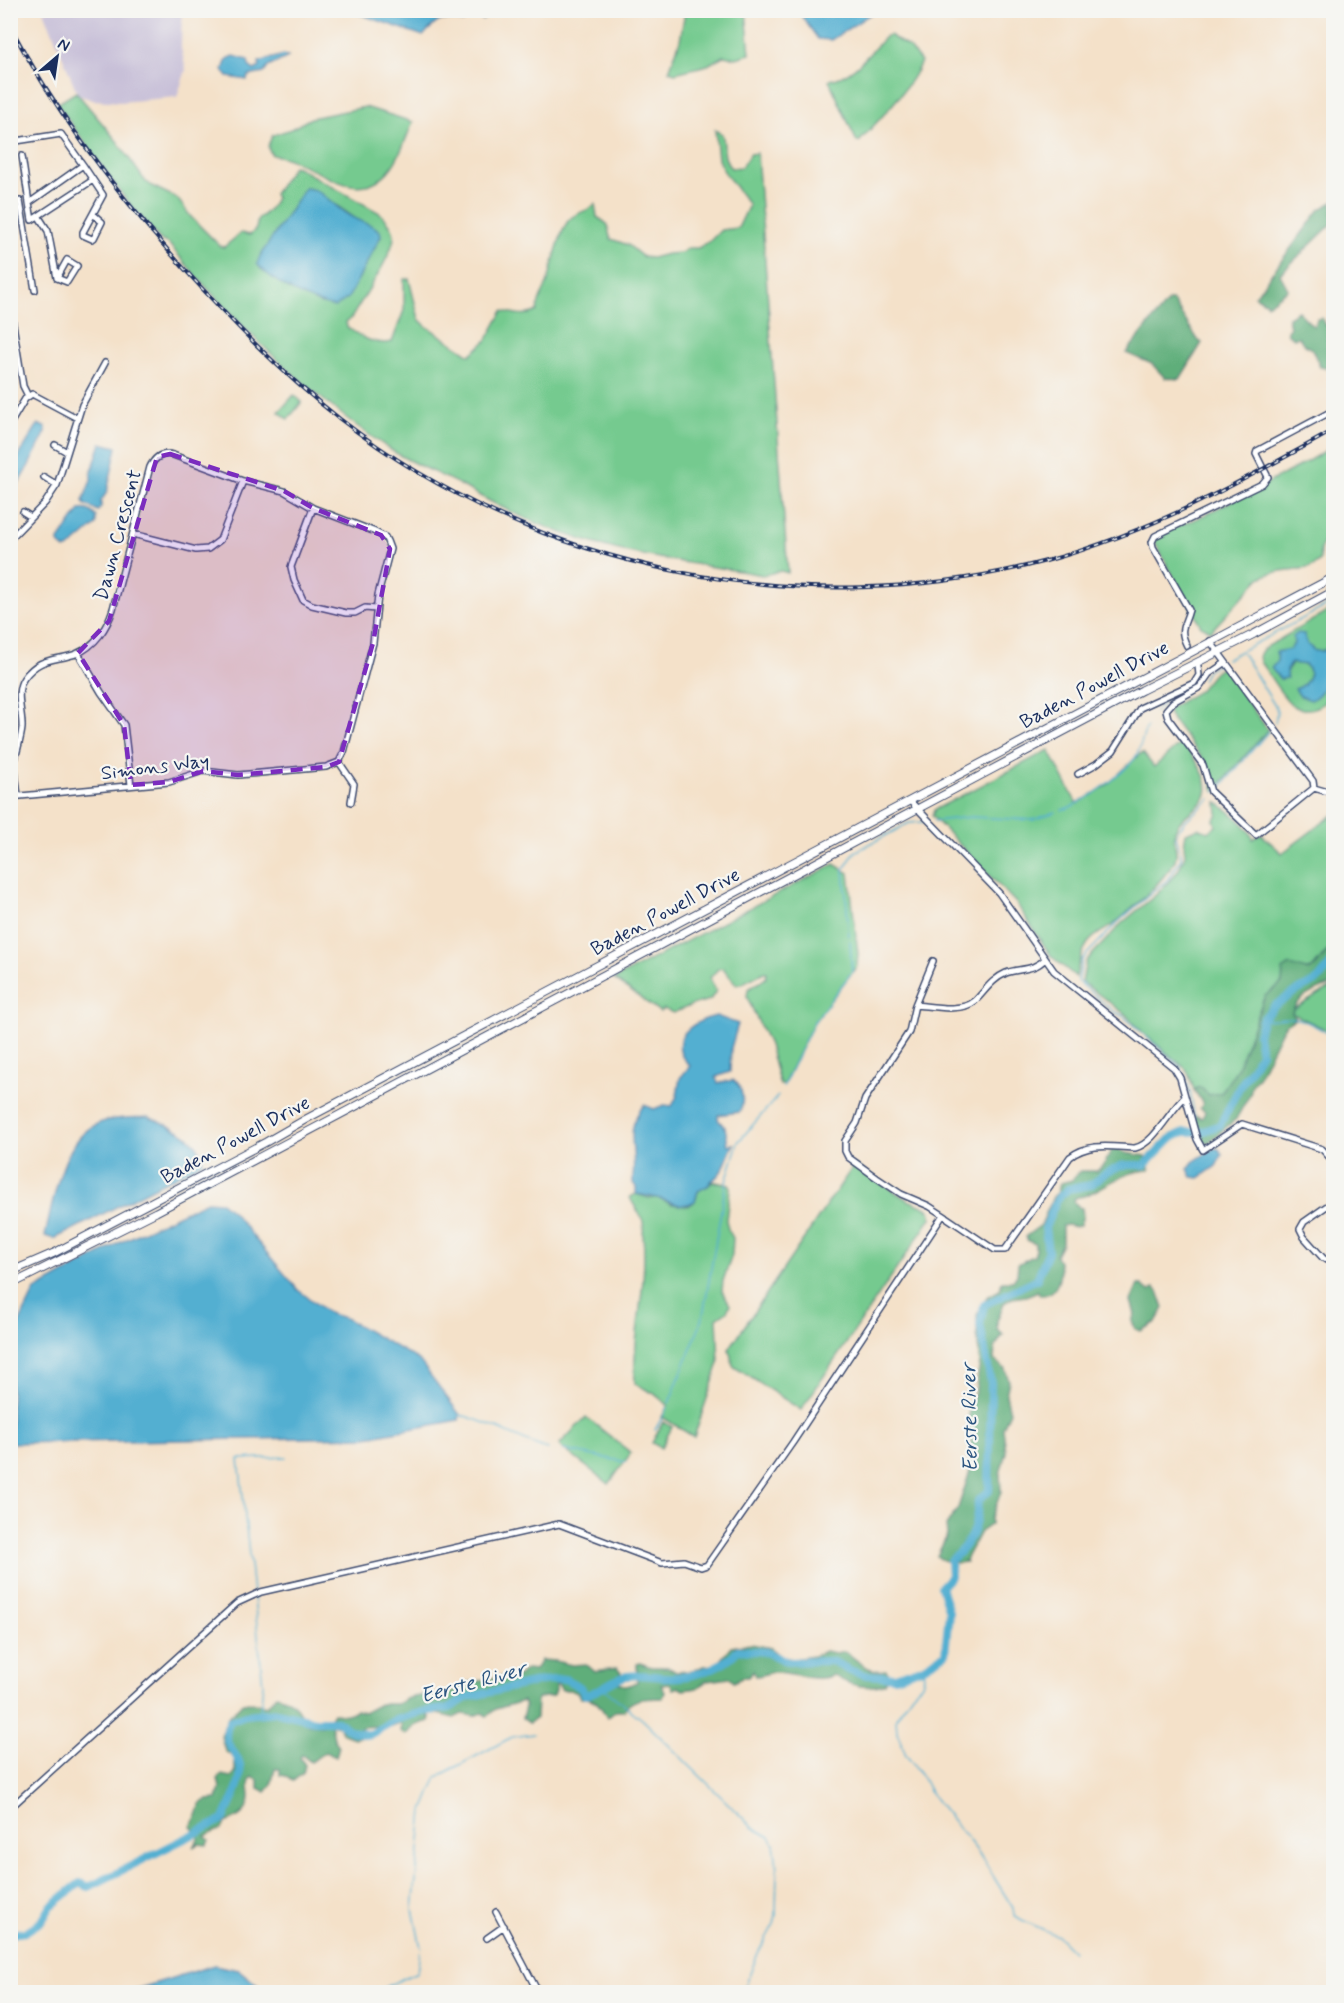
<svg xmlns="http://www.w3.org/2000/svg" width="1344" height="2003" viewBox="0 0 1344 2003" font-family="Mynerve,sans-serif">
<rect width="100%" height="100%" fill="#f6f6f2"/>
<filter id="ink" filterUnits="userSpaceOnUse"><feTurbulence type="fractalNoise" baseFrequency=".0167" numOctaves="2"/><feDisplacementMap in="SourceGraphic" scale="12" xChannelSelector="R" yChannelSelector="G"/><feConvolveMatrix kernelMatrix="1 2 1 2 8 2 1 2 1" color-interpolation-filters="sRGB"/></filter>
<filter id="wash" filterUnits="userSpaceOnUse"><feTurbulence type="fractalNoise" baseFrequency=".008" numOctaves="4" result="noise"/><feDisplacementMap in="SourceGraphic" scale="24" xChannelSelector="R" yChannelSelector="G"/><feGaussianBlur stdDeviation="1.35" result="paint"/><feColorMatrix in="noise" values="0 0 0 0 0 0 0 0 0 0 0 0 0 0 0 0 0 1.4 0 .05"/><feComposite in="paint" operator="in"/></filter>
<g filter="url(#wash)">
<rect width="100%" height="100%" fill="#f4e1c9"/>
<path fill="#c8c0d8" d="M44 11H182L181 48 186 70 177 97 121 102 93 100 78 95Z"/>
<path fill="#74ca8f" stroke="#487c76" stroke-width="1.5" fill-rule="evenodd" d="M685 11H746L750 54 736 58 723 56 708 65 675 73 669 71 680 40Z
M889 35 910 48 921 62C908 91 881 117 860 141L857 142 829 80C853 77 870 52 886 36Z
M76 92 117 141 145 181 154 187 177 198 191 217 220 246 224 247 241 233 250 235 256 229 258 219C267 212 272 208 276 198L274 194 293 166 297 167 380 213C386 219 394 227 394 237 393 255 362 299 352 317L346 322 347 327C361 337 375 346 392 342L404 310V279H409L419 319 426 326 470 355 486 341 503 311C514 314 527 317 537 311 538 301 543 293 547 284 553 267 558 235 568 221 576 211 587 213 595 204L597 217C616 229 604 224 611 239L628 245 643 257 652 258 667 254 681 253 688 248H698L710 241 721 230 738 228 749 205 725 173 718 159 715 130 722 134C726 147 721 157 731 168L741 167 750 154 757 153 788 573 781 571 763 575C713 566 663 561 615 549 560 535 512 515 464 487 440 474 414 465 391 450 306 393 233 322 168 243L162 241 157 236 124 197 57 104ZM305 188 314 190 381 236 348 298 321 304 289 289 260 268 274 235Z
M365 107 413 122C406 137 401 156 391 168 356 213 313 159 272 155 266 147 268 144 273 135L291 129 311 118Z
M294 395 302 402 288 419 279 412Z
M1333 446V531C1324 540 1318 547 1320 560 1311 571 1301 568 1288 570 1279 571 1267 574 1260 578L1211 631 1201 626 1154 541C1163 528 1184 525 1198 518 1244 495 1290 473 1333 446Z
M1333 608 1334 642C1329 650 1323 651 1315 651L1308 645 1294 644 1290 649 1278 657 1277 663 1272 668 1281 679 1292 663 1306 665 1310 673C1308 681 1305 687 1296 689L1325 686 1330 661 1333 660C1333 669 1335 680 1333 689 1330 706 1304 716 1291 704 1279 693 1270 675 1260 662L1259 656 1263 649Z
M1221 668H1223L1268 730 1214 791 1208 766 1169 715 1168 710 1171 707 1199 691 1212 675Z
M1182 742C1193 757 1218 784 1201 803 1194 810 1183 816 1178 825 1168 840 1182 851 1173 864 1158 886 1135 907 1114 924 1106 930 1095 934 1088 943 1081 953 1078 965 1076 977L1051 956 1016 903 932 816 934 810 1049 750 1077 804 1106 786 1140 754 1143 753 1154 767Z
M1217 802C1229 812 1249 825 1253 839L1261 834 1282 853 1333 815V944L1312 969 1283 974 1284 978 1280 986 1263 1000 1237 1069 1221 1094 1209 1095 1200 1087 1194 1090 1187 1070 1144 1034 1125 1014 1082 982 1086 961 1122 923 1158 893 1178 871 1185 855 1184 845 1186 833 1198 828 1208 832 1216 826 1214 820 1218 815Z
M834 864 849 873 858 954 857 966 814 1022 784 1084 780 1085 779 1082 769 1045 747 997 748 989 766 978 767 972H764L741 984H736L723 968 718 969 710 978 716 991 710 1000 695 1004 673 1013 664 1009 660 1012 614 979Z
M1333 986V1033L1289 1012Z
M854 1165 906 1199 927 1208 931 1213V1218L801 1410 733 1366 729 1349Z
M712 1181 730 1185V1189L726 1220 728 1229 733 1238 732 1255 723 1281 722 1291 730 1305 727 1311 717 1318 719 1363 694 1437 662 1417 668 1405 653 1393 635 1384C632 1334 648 1286 643 1236 643 1231 644 1226 643 1222 641 1213 633 1206 630 1197L636 1194 649 1198H659L671 1204 687 1206 693 1203 699 1190 708 1186Z
M586 1417 631 1453 609 1484 561 1447 560 1444Z
M663 1422 672 1427 661 1448 652 1443Z"/>
<path fill="#5fae7a" stroke="#3d6e6c" stroke-width="1.5" d="M1333 202V223L1280 274 1288 289 1268 304 1255 296 1320 209Z
M1168 301H1173L1198 340 1202 343 1180 379 1165 378 1152 364 1126 353Z
M1298 311 1313 326 1315 325 1317 319 1322 318 1324 324 1331 328 1333 336V369L1320 367 1312 349 1304 345 1299 337 1294 338 1288 334 1287 330 1290 327 1288 317Z
M1333 944V984C1318 990 1297 996 1292 1013L1295 1019 1286 1024 1283 1028 1259 1076 1252 1085 1250 1094 1236 1119 1209 1142 1205 1143 1201 1140 1194 1118 1195 1116 1202 1118 1205 1112 1200 1108 1203 1104 1194 1090 1200 1087 1209 1095 1221 1093 1237 1069 1265 996 1282 983 1283 970 1290 965 1309 971 1316 966Z
M1117 1149 1126 1153 1146 1156 1150 1170C1126 1171 1109 1184 1089 1194 1085 1197 1079 1196 1075 1198L1074 1202 1080 1208H1082L1083 1216 1080 1225 1076 1227 1067 1225 1062 1226V1243L1056 1255C1064 1269 1060 1296 1040 1295L1038 1291 1026 1296 1012 1298 1004 1303 997 1321V1329L1003 1335 995 1347 994 1360 1005 1369 1009 1381 1006 1395 1010 1412 1003 1428 1006 1452 1000 1474 1001 1492 991 1519V1524L980 1532 965 1560 966 1562C958 1564 942 1562 937 1556L947 1535 946 1526 958 1508 970 1471 971 1437 968 1427 969 1411 976 1388 980 1362 977 1337V1315L987 1297 1000 1290 1002 1281H1013L1017 1275 1018 1264 1035 1255V1244L1027 1240 1026 1236 1041 1225 1053 1197 1058 1192 1060 1183 1072 1180 1080 1171H1097L1105 1163 1111 1151Z
M1138 1285H1142L1149 1291 1154 1288 1158 1291 1164 1308 1156 1322 1141 1331 1135 1329 1132 1321 1135 1314 1131 1301Z
M751 1644 771 1648 782 1657 793 1659 814 1656 825 1651 836 1653 844 1651C857 1659 868 1674 886 1670L889 1674 885 1683C868 1690 849 1686 833 1675 813 1684 793 1671 773 1672 767 1673 762 1676 755 1676L753 1671 748 1677H742L734 1682 730 1678 707 1681 697 1688 683 1690 678 1687 673 1689 670 1684 661 1685 665 1692 663 1698C649 1699 632 1696 624 1711H616L607 1718C601 1706 596 1697 580 1698L578 1693 570 1690H562L557 1683 553 1696 539 1698 537 1700 536 1718 529 1723 522 1718 525 1707 523 1701 496 1709 487 1716 482 1713 474 1716 462 1714 454 1718 429 1712 427 1714 430 1718 429 1721C414 1726 417 1724 406 1735L401 1731 402 1725 400 1724C389 1729 374 1725 362 1727L360 1729 364 1733 363 1736 354 1738 343 1734 339 1726 331 1724 334 1739 339 1746 336 1757 325 1752 311 1762 302 1755 300 1758 305 1765 303 1773 293 1781 286 1776 280 1775V1769H275L271 1786 266 1792 258 1788V1780L252 1777C247 1784 250 1789 250 1796 250 1812 237 1819 225 1823L222 1829 205 1836 209 1840 207 1845 198 1844 193 1847 198 1839V1833L191 1827C194 1818 200 1814 200 1804L206 1800 217 1799 220 1788 218 1779 222 1775 231 1777 235 1773V1758L225 1751 221 1736 228 1717 243 1703 249 1702 267 1706 276 1695C298 1701 295 1709 307 1724L322 1725 328 1721 333 1713C346 1713 341 1718 356 1710L365 1712 380 1704H397L408 1698 425 1695 437 1697 453 1692 457 1687 469 1683 506 1676 517 1677 526 1669 535 1670 541 1660 555 1661 572 1665 586 1664 594 1671 617 1668 621 1673 618 1678 619 1683 627 1686 637 1682V1664L640 1663 651 1667H668L676 1672 691 1671 704 1666 716 1665 731 1647Z"/>
<path fill="#53afd1" stroke="#376f98" stroke-width="1.5" d="M358 11V10L487 11 483 20 473 15 463 22C441 17 438 19 423 36L359 14Z
M798 11H875L831 40 818 39Z
M283 55 288 57 268 67 264 73 248 76 247 80 228 77 223 70 227 59 234 56 248 60 249 66 254 70 260 67 259 62Z
M305 188C324 189 337 211 354 218 363 223 372 224 380 231L381 236 348 298 335 307C309 302 275 284 257 264L260 256Z
M38 424 46 428V432L27 469 11 495V469Z
M101 443 117 447 107 492 101 501V507L98 511 84 504 83 501 91 480V474Z
M80 510C87 508 92 511 96 517V525L68 549H65L59 544V540Z
M1298 633 1304 634 1308 645 1315 651H1324L1333 642V660L1330 661C1325 678 1328 691 1311 700L1300 696 1295 689C1304 687 1308 681 1310 673L1306 665 1291 663 1287 668V678L1280 679 1271 668C1277 663 1279 660 1276 652L1290 649 1294 644 1293 637Z
M716 1016 738 1024 731 1048 730 1072 716 1077 718 1083 733 1080C743 1086 745 1103 739 1112L718 1115V1120L725 1127 728 1145 734 1144C726 1157 726 1172 710 1182L709 1185 698 1191 695 1201C681 1209 674 1203 661 1199 653 1197 644 1195 636 1194V1187L633 1183V1176C637 1148 623 1130 644 1105L654 1109 664 1105 672 1106 677 1096 680 1078 690 1066C687 1061 683 1060 681 1054 673 1032 699 1020 716 1016Z
M148 1117C170 1126 199 1135 203 1162L66 1233 54 1239 45 1236C54 1199 61 1136 102 1122 116 1117 134 1118 148 1117Z
M1214 1148 1219 1149 1222 1155 1216 1166 1199 1178 1192 1177 1188 1169 1193 1162Z
M207 1201 221 1202 232 1211 298 1290 330 1314 345 1318 419 1360 460 1415 459 1420 366 1437 11 1443V1340L35 1290 121 1242Z
M214 1965 239 1970 266 1992H127Z"/>
<g fill="none" stroke-linecap="round" stroke-linejoin="round">
<path stroke="#53afd1" stroke-width="1.5" d="M1243 654 1275 706 1277 711 1275 723
M1226 659 1334 602
M1202 680 1207 670 1220 663
M1169 699 1184 693
M1155 712 1165 701
M1216 792 1269 731
M1062 810C1083 804 1122 775 1135 758 1141 749 1142 736 1147 727
M934 821 971 817 1033 820 1056 812
M849 936 844 869 855 852 909 823 923 822
M1262 1020C1272 1021 1278 1018 1287 1018 1304 1017 1320 1029 1334 1037
M783 1087 814 1022 852 972 850 941
M1196 1127 1190 1091 1180 1067 1123 1016 1113 1011 1078 981 1082 960 1087 954 1119 921 1168 879 1181 859V854L1176 836 1179 829 1186 820 1210 799
M669 1403 702 1321 726 1182 738 1142 778 1096
M460 1415C491 1422 517 1440 548 1449
M663 1416 667 1407
M655 1430 662 1418
M563 1450 626 1462
M253 1593 239 1459 286 1457
M254 1597 263 1685 260 1712
M922 1668 924 1675 922 1684 912 1694 896 1718 897 1732 906 1755 921 1775 931 1794 978 1852 1013 1908 1014 1915 1022 1920 1058 1936 1073 1951
M603 1688 643 1720 752 1827 770 1837 774 1844 777 1866 776 1915 774 1924 758 1953 743 1992
M431 1792 437 1777 512 1737 533 1734
M421 1948 413 1909 423 1811 430 1794
M382 1992 385 1987 417 1972 420 1952"/>
<path stroke="#53afd1" stroke-width="8" d="M10 1934 25 1932 42 1921 51 1906 80 1883 89 1887 224 1819C229 1806 238 1791 240 1778 245 1749 216 1750 230 1721L245 1715 277 1712 315 1721H337L351 1731 369 1735 395 1720 422 1712 450 1708 468 1697 542 1681 565 1679 580 1687 585 1695C599 1692 610 1681 623 1677 642 1672 661 1679 679 1677 700 1675 724 1666 738 1650L766 1652 788 1662 832 1661 852 1671 866 1675 895 1677 922 1668 945 1654 949 1612 941 1587 951 1576 950 1561C971 1543 977 1529 978 1501L989 1491 991 1383 980 1324 984 1305 1037 1279 1048 1252 1045 1228 1057 1199 1068 1189 1091 1185 1104 1174 1123 1165H1145L1170 1139 1184 1132H1202L1220 1125 1239 1088 1261 1053 1258 1035 1262 1020 1274 1006 1295 992 1318 980 1334 960"/>
</g>
</g>
<g filter="url(#ink)">
<g fill="none" stroke-linecap="round" stroke-linejoin="round">
<defs>
<path id="minor" d="M10 142 61 134 83 165 29 203 22 156
M83 165 103 195 83 232V235L92 239 94 238 102 222 93 214
M20 201 35 290
M29 203 32 220 93 180
M39 217 48 231 57 278 67 282 77 266 67 260 57 278
M10 306 23 386 28 396
M10 424 25 399 32 394 77 418
M55 445 67 452
M1262 466 1256 454 1257 451 1334 410
M44 477 57 485
M313 508 291 567 294 580 303 600 312 605 346 613H355L365 608 376 609
M23 512 31 517
M133 534 196 550 208 549 220 540 243 481
M10 539 45 503 57 485 82 405 105 363
M1210 641 1313 781 1314 788 1328 792 1334 790
M1187 646C1178 628 1185 626 1189 610L1153 547 1152 542 1155 536 1262 484 1268 477 1265 471
M78 653 101 692 124 725 131 785
M1225 663 1209 674 1200 687 1173 702 1166 710 1168 718 1203 765 1211 792 1256 835 1314 788
M339 762 354 784 351 802
M1078 774 1096 764 1113 751 1140 708 1194 683 1199 675 1198 666
M18 796C17 785 14 771 15 760 17 749 21 739 22 728 23 713 14 692 24 678 39 657 55 661 76 654 95 646 107 628 113 609L150 467C155 457 162 452 173 455L243 481 284 491 313 508 373 531 385 537 387 541 390 549 378 595 373 643 344 752 339 762
M10 797 169 782 203 771 238 775 326 767 339 762
M910 801 999 893 1054 971 1174 1068 1180 1078 1197 1139 1203 1150 1242 1124 1322 1149 1334 1162
M933 961 915 1005C931 1006 961 1013 975 1001 985 991 992 979 1006 973 1020 968 1034 971 1045 959
M915 1005 909 1032 865 1099 857 1123 845 1141V1151L848 1157 877 1178 901 1194 929 1206 943 1215
M1334 1201 1304 1222 1300 1229 1304 1237 1323 1258 1326 1260H1334
M10 1808 237 1603 261 1592 559 1524 662 1563 684 1561 701 1567 707 1565 793 1442 943 1215 995 1250H1005L1070 1157C1090 1142 1111 1147 1135 1148 1155 1143 1169 1111 1185 1097
M496 1912 538 1992
M487 1938 504 1926"/>
<path id="major" d="M10 1272 54 1253 266 1142 308 1118 1334 577
M10 1285 156 1212 1142 690 1254 634 1334 591"/>
</defs>
<use href="#minor" stroke="#3c4a6e" stroke-width="8"/>
<use href="#major" stroke="#3c4a6e" stroke-width="9"/>
<use href="#minor" stroke="#fff" stroke-width="5"/>
<use href="#major" stroke="#fff" stroke-width="7"/>
<defs>
<path id="rail" d="M10 26C56 113 115 191 180 264 230 320 281 373 340 419 537 572 804 625 1046 561 1149 533 1241 482 1334 430"/>
</defs>
<use href="#rail" stroke="#1b2f5e" stroke-width="4"/>
<use href="#rail" stroke="#f6f6f2" stroke-width="1.5" stroke-dasharray="4.5" stroke-linecap="butt"/>
</g>
</g>
<path fill="#7b2cbf" fill-opacity="0.2" stroke="#7b2cbf" stroke-width="4.5" stroke-dasharray="12 8" stroke-linejoin="round" d="M170 454 284 491 313 508 381 535 390 549 373 643 339 762 326 767 238 775 203 771 169 782 131 785 124 725 78 653 109 621 157 457Z"/>
<g text-anchor="middle" stroke-width="4.5" stroke-linejoin="round" paint-order="stroke">
<g font-size="20" fill="#1b2f5e" stroke="#f6f6f2">
<text transform="translate(117 535) rotate(-75)" y="7">Dawn Crescent</text>
<text transform="translate(1094 684) rotate(-28)" y="7">Baden Powell Drive</text>
<text transform="translate(155 766) rotate(-7)" y="7">Simons Way</text>
<text transform="translate(665 911) rotate(-28)" y="7">Baden Powell Drive</text>
<text transform="translate(235 1139) rotate(-28)" y="7">Baden Powell Drive</text>
</g>
<g font-size="21" font-style="italic" fill="#2c5580" stroke="#f6f6f2">
<text transform="translate(969 1418) rotate(-91)" y="7">Eerste River</text>
<text transform="translate(473 1682) rotate(-15)" y="7">Eerste River</text>
</g>
</g>
<rect width="1344" height="2003" fill="none" stroke="#f6f6f2" stroke-width="36"/>
<g transform="translate(57 57) rotate(29)" stroke="#f6f6f2" stroke-width="4.5" paint-order="stroke">
<path d="M0-4.5L10 22L0 15L-10 22Z" fill="#1b2f5e"/>
<text y="-9" font-size="16" font-weight="bold" text-anchor="middle" fill="#1b2f5e">N</text>
</g>
</svg>
